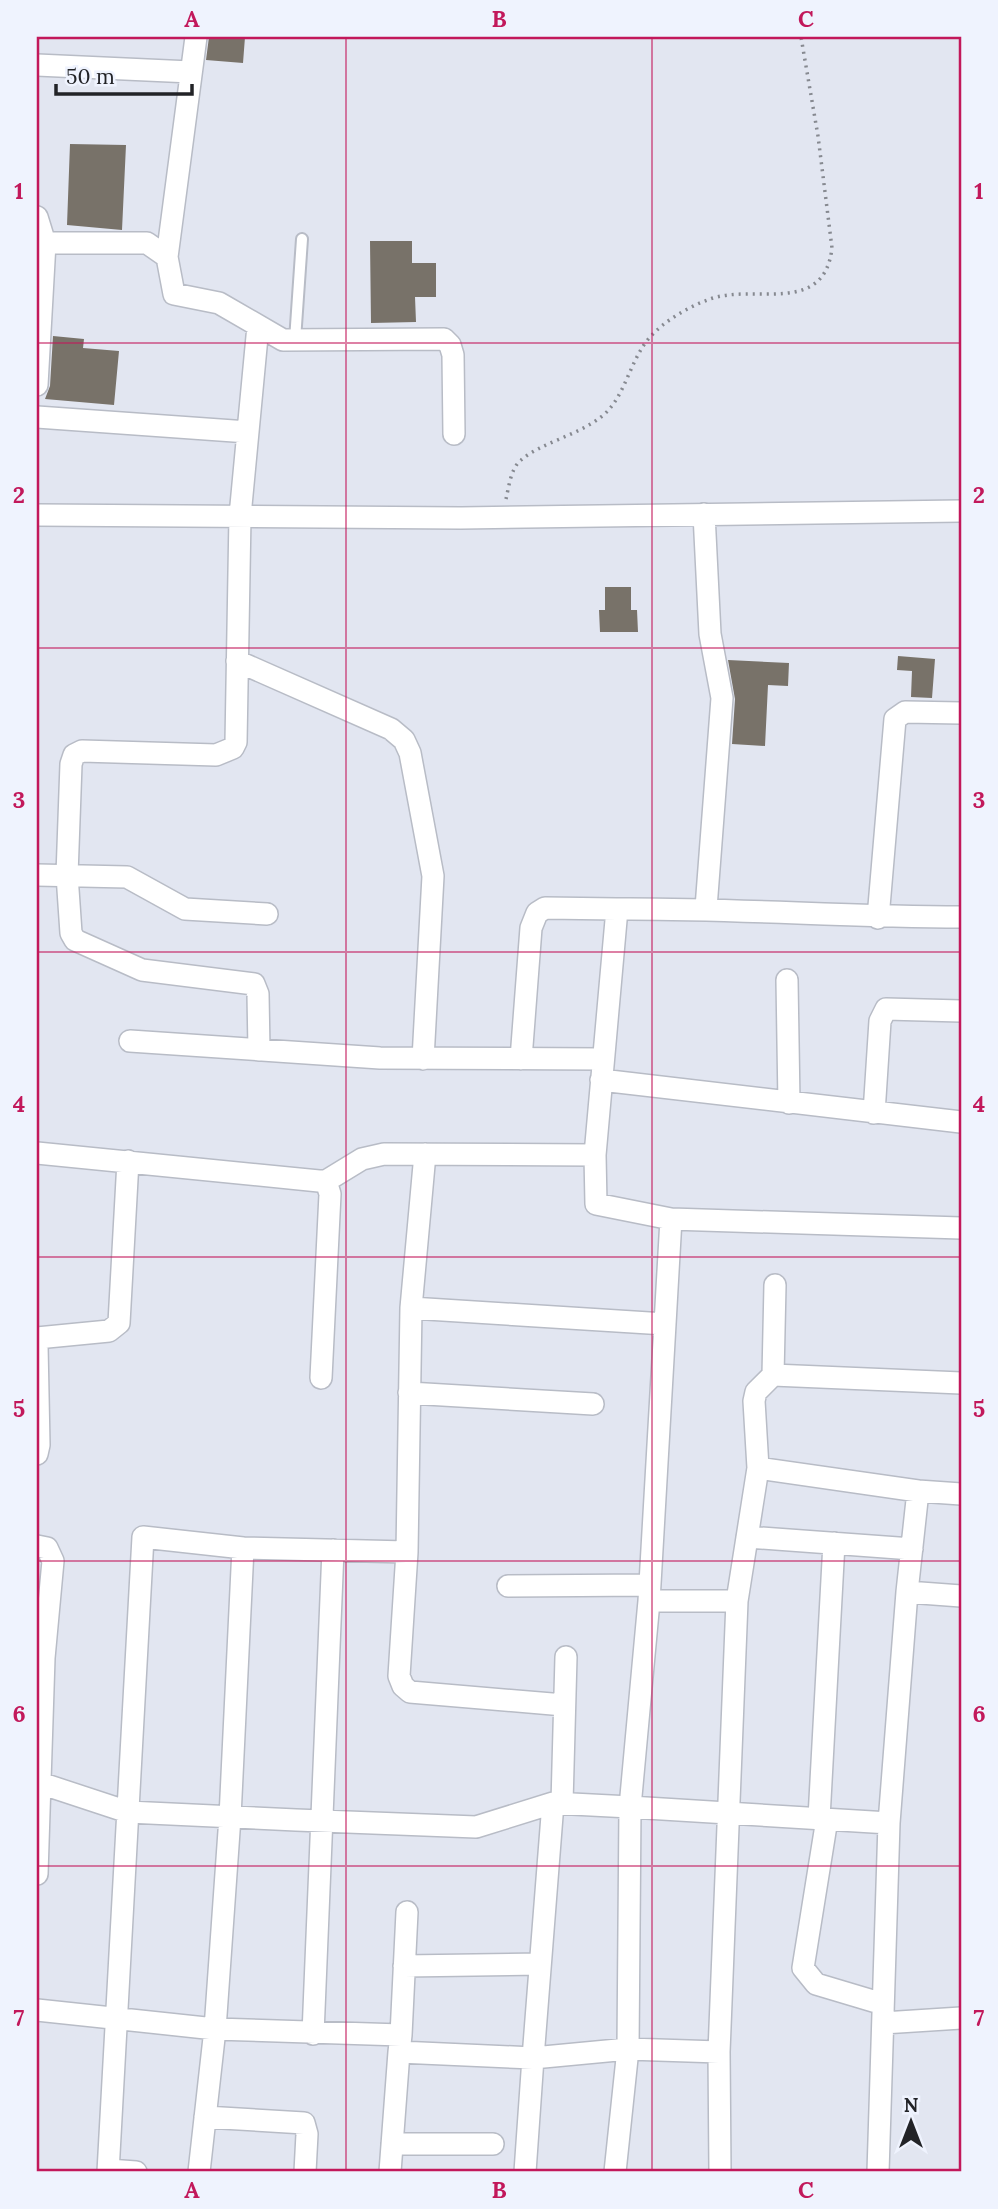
<svg xmlns="http://www.w3.org/2000/svg" width="998" height="2209" viewBox="0 0 998 2209" font-family="Lora,serif">
<rect width="100%" height="100%" fill="#e2e6f1"/>
<path fill="#787269" d="M209 37H245L243 63 206 60Z
M70 144 126 145 122 230 67 225Z
M370 241H412V263H436V297H415L416 322 371 323Z
M53 336 84 339 83 348 119 351 114 405 45 399 50 386Z
M605 587H631V610H637L638 632H600L599 610H605Z
M898 656 935 659 932 698 911 697 912 671 897 670Z
M728 660 789 663 788 686 768 685 765 746 732 744 735 699Z"/>
<g fill="none" stroke-linecap="round" stroke-linejoin="round">
<defs>
<path id="service" d="M295 340 302 239"/>
<path id="minor" d="M37 65 191 72
M37 217 45 243 37 385
M37 243H147L167 257 174 294 219 303 283 340 444 339 450 345 453 355 454 434
M167 257 196 37
M258 326 240 516 236 742 233 748 216 755 82 751 74 755 71 764 67 875 71 933 75 940 142 970 254 984 258 994 259 1050
M37 417 248 432
M704 514 710 634 722 698 706 908
M37 515 461 518 961 511
M237 661 391 729 404 740 410 753 433 876 423 1059
M37 875 127 877 185 909 267 914
M878 918 895 719 905 712 961 713
M787 980 789 1103
M130 1041 380 1058 602 1059
M521 1059 531 928 537 913 545 908 617 909
M601 1080 961 1122
M874 1113 880 1021 886 1009 961 1011
M37 1153 319 1181H326L362 1159 384 1154 595 1155
M671 1219 961 1228
M411 1308 425 1154
M665 1324 671 1219 596 1204 595 1155 617 909C732 908 846 917 961 917
M37 1338 109 1331 119 1323 128 1161
M37 1345 39 1445 37 1454
M773 1375 775 1285
M321 1378 330 1194 326 1181
M409 1393 593 1404
M758 1468 754 1401 756 1392 773 1375 961 1383
M918 1491 961 1494
M747 1537 912 1549
M37 1546 47 1548 53 1561 44 1658 37 1874
M407 1552 399 1676 403 1686 410 1692 564 1705
M508 1586 649 1585
M649 1601H737L758 1468 918 1491 907 1592
M37 1782 128 1812 296 1820 476 1827 553 1803 630 1807 649 1601 665 1324 411 1308 407 1552 243 1548
M553 1803 533 2058 628 2049 630 1807 889 1823 907 1592 961 1596
M562 1803 566 1657
M819 1818 834 1543
M827 1819 803 1968 816 1984 883 2004
M404 1966 540 1964
M37 2010 215 2029 230 1817 243 1548 143 1537 108 2172
M883 2023 961 2018
M313 2034 333 1550
M401 2035 407 1912
M719 2052 720 2172
M205 2117 304 2123 307 2134 305 2172
M392 2144H493
M108 2170 136 2172
M199 2172 215 2029 401 2035 399 2052
M390 2172 399 2052 533 2058 525 2172
M615 2172 628 2049 719 2052 737 1601
M878 2172 889 1823"/>
</defs>
<use href="#service" stroke="#b8bcc6" stroke-width="14"/>
<use href="#minor" stroke="#b8bcc6" stroke-width="24"/>
<path stroke="#868990" stroke-width="3.5" stroke-dasharray="2 5" stroke-linecap="butt" d="M506 499C509 486 511 468 521 460 541 443 578 435 601 417 622 401 628 370 642 348 655 326 685 308 710 299 754 283 824 317 832 248L818 136 801 37"/>
<use href="#service" stroke="#fff" stroke-width="10"/>
<use href="#minor" stroke="#fff" stroke-width="21"/>
</g>
<path fill="none" stroke="#c2185b" stroke-width="2" stroke-opacity="0.55" d="M346 37V2172M652 37V2172M37 343H961M37 648H961M37 952H961M37 1257H961M37 1561H961M37 1866H961"/>
<rect width="998" height="2209" fill="none" stroke="#eff3fe" stroke-width="77"/>
<g transform="translate(911 2122)" stroke="#eff3fe" stroke-width="5" paint-order="stroke">
<path d="M0-5L12 26L0 18L-12 26Z" fill="#222327"/>
<text y="-10" font-size="19" font-weight="bold" text-anchor="middle" fill="#222327">N</text>
</g>
<path d="M56 84v10h136v-10" fill="none" stroke="#222327" stroke-width="3.5"/>
<text x="66" y="84" font-size="21" fill="#222327" stroke="#eff3fe" stroke-width="5" paint-order="stroke">50 m</text>
<rect x="38" y="38" width="922" height="2132" fill="none" stroke="#c2185b" stroke-width="2.5"/>
<g font-size="23" text-anchor="middle" font-weight="bold" fill="#c2185b">
<text x="192" y="27">A</text>
<text x="499" y="27">B</text>
<text x="806" y="27">C</text>
<text x="19" y="199">1</text>
<text x="979" y="199">1</text>
<text x="19" y="503">2</text>
<text x="979" y="503">2</text>
<text x="19" y="808">3</text>
<text x="979" y="808">3</text>
<text x="19" y="1112">4</text>
<text x="979" y="1112">4</text>
<text x="19" y="1417">5</text>
<text x="979" y="1417">5</text>
<text x="19" y="1722">6</text>
<text x="979" y="1722">6</text>
<text x="19" y="2026">7</text>
<text x="979" y="2026">7</text>
<text x="192" y="2198">A</text>
<text x="499" y="2198">B</text>
<text x="806" y="2198">C</text>
</g>
</svg>
